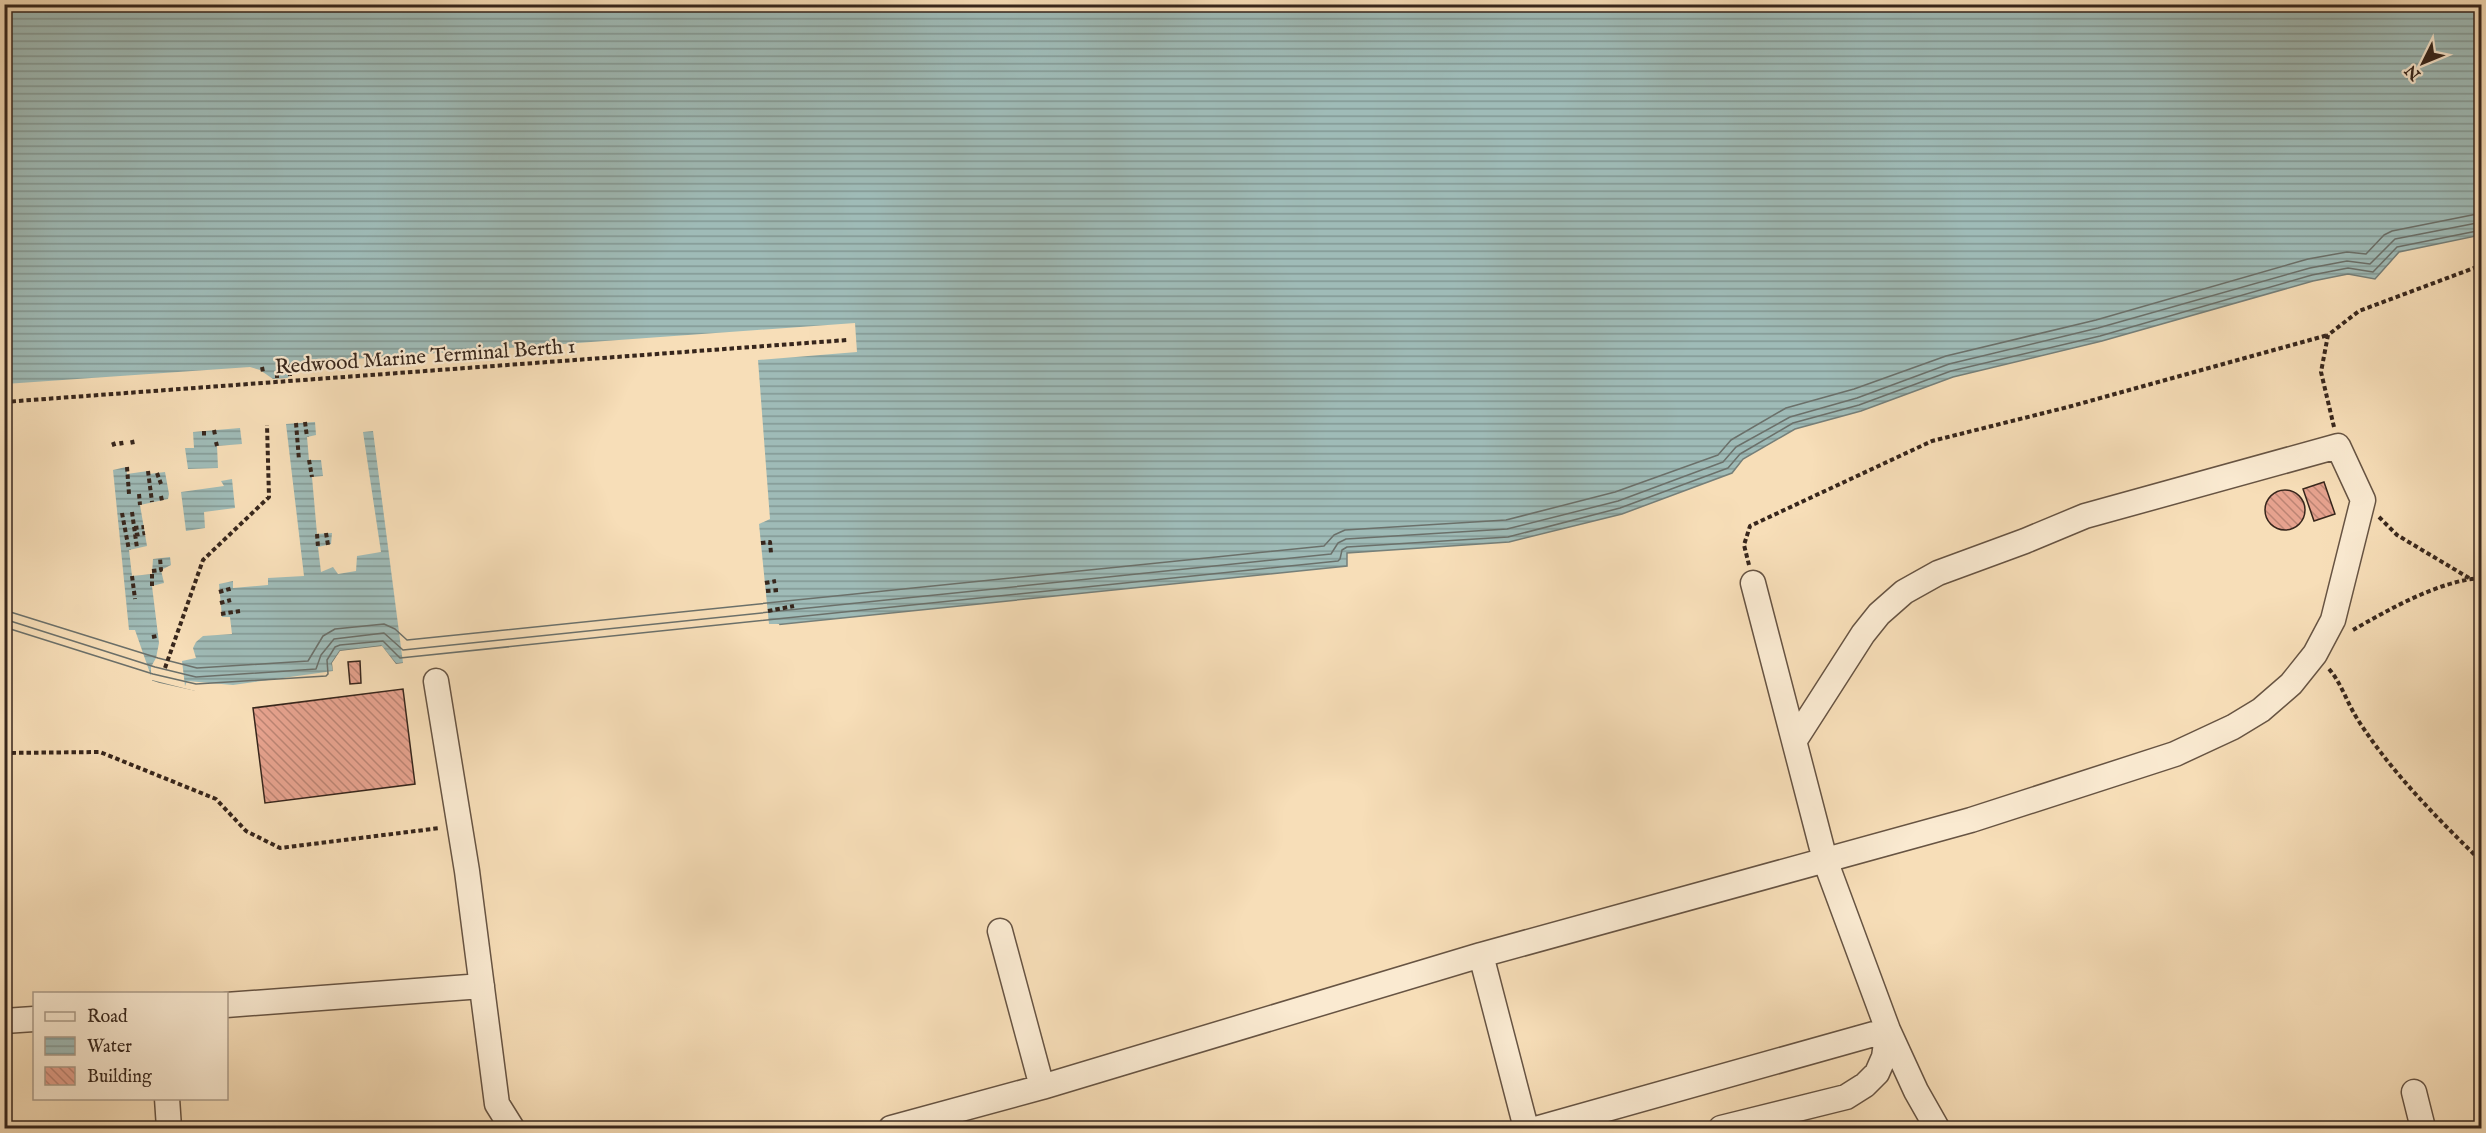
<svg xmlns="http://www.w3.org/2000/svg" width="2486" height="1133" viewBox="0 0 2486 1133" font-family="'IM FELL English',serif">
<defs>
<pattern id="water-rules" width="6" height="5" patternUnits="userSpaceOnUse" patternTransform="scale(1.5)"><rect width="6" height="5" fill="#9fbbb7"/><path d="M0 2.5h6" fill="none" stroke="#829894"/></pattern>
<pattern id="building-back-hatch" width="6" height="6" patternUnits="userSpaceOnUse" patternTransform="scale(1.5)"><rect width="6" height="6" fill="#e6a28e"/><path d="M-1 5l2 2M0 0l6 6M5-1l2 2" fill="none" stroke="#bb8473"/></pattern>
</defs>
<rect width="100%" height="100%" fill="#f7deb8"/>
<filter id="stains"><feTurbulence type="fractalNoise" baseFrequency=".00333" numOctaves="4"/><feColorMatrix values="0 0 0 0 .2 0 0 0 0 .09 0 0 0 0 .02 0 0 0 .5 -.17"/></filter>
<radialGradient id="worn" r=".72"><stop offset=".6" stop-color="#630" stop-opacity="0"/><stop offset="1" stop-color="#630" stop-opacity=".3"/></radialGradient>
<path fill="url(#water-rules)" stroke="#757f79" stroke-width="1.5" d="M5 5H2481V235L2399 252 2375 279 2348 274 2313 281 2102 341 1953 377 1861 411 1795 429 1743 459 1732 473 1622 514 1509 542 1347 553V566L396 664 381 646 340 651 332 663 336 682 195 690 159 682 5 631Z"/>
<path fill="#f7deb8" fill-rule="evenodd" d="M855 323 857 352 758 360 770 519 759 524 769 624H779L780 627 396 667 380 650 342 654 335 663 339 681 338 684 203 693 152 680V683H150L7 636 4 608 5 384 250 367 260 370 273 379 287 378 296 372 298 363ZM315 422 316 435 307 437 309 460H321L323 476 312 477 317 534 332 533 331 544 318 547 321 572 333 567 338 574 356 571 357 556 381 552 363 432 373 431 403 663 396 664 382 646 340 651 332 663 333 671 233 685 187 681 185 686 182 661 196 658 193 648 196 642 203 636 232 634 230 617H222L219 584 233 581V588L268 585V578L304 576 286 424ZM240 428 242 444 217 446 218 468 188 469 185 448H194L193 432ZM126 467 127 474 148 471 149 474 165 472 169 494 168 499 140 505 147 546 129 550 132 576 152 574 153 559 170 557 171 565 161 570 164 583 152 586 159 643 156 658 151 667V676L135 630H129L113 470ZM232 479 235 508 204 512 205 528 186 531 181 492 224 486 221 481Z"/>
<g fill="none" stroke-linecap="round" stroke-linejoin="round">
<path stroke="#6b706a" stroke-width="1.5" d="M4 610 158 658 197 668 308 661 323 636 335 629 384 624 395 629 407 640 1324 546 1334 535 1345 530 1506 520 1615 492 1718 455 1731 440 1786 408 1854 389 1946 356 2096 320 2308 259 2347 252 2366 254 2384 235 2392 231 2482 213
M4 619 155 667 196 677 316 669 321 655 334 639 384 633 403 650 1331 554 1338 543 1346 539 1507 529 1618 501 1723 462 1736 447 1790 417 1857 398 1949 364 2098 328 2310 268 2347 261 2370 264 2395 239 2482 222
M4 627 153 674 196 684 326 676 328 674 327 660 335 647 340 645 383 641 400 658 1338 561 1340 559 1342 550 1347 547 1508 537 1620 508 1728 468 1740 454 1793 423 1859 405 1951 371 2100 336 2312 275 2348 268 2373 272 2397 247 2482 230"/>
</g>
<path fill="url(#building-back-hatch)" stroke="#37261c" stroke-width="1.5" d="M2324 482 2335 514 2314 521 2303 489Z
M2265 510a20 20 0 1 1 40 0a20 20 0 1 1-40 0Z
M360 661 361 683 350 684 348 662Z
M403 689 415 784 265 803 253 708Z"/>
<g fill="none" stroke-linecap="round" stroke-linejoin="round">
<defs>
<path id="minor" d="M1753 583 1825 860 1888 1030 1916 1091 1937 1128
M436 681 467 871 497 1104 512 1128
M1000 931 1042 1087
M1481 955 1526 1128
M226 1005 482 986
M4 1021 34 1019
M2414 1092 2423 1128
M167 1098 169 1128
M891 1128 1042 1087 1481 955 1971 820 2175 754 2233 727 2261 710 2291 684 2315 654 2333 620 2363 500 2338 446 2085 516 2025 541 1938 573 1904 592 1879 614 1863 634 1795 740
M1539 1128 1888 1030 1884 1057 1877 1073 1865 1085 1846 1097 1721 1128"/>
</defs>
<use href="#minor" stroke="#675443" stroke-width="27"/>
<path stroke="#37261c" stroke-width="4" stroke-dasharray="4.5 3" stroke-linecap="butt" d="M262 367 263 372
M277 375V378
M290 376V366L299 365
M4 402 847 340
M305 422 307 437
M296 423 299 460
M2334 427 2321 372 2328 335 2359 311 2482 265
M214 430 215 435
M204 431V437
M132 440 133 445
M121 441 122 447
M113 442 115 448
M216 442 217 446
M309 460 312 477
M127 467 129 494
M148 471 152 502
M157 473 161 484
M139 494 140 505
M161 496 162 501
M132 512 137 548
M122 513 129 550
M2379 517 2397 535 2469 578
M134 528 144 527
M326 533 328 545
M317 534 318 547
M135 535 145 533
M761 543 770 542 771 553
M1749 565 1744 545 1750 526 1932 441 2068 407 2328 335
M152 571 161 570 160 558
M152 574V586
M132 576 135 599
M765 583 776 581
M766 591 779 590
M219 592 233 588
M220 603 231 600
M768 611 794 606
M221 614 240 611
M2353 630C2388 610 2440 580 2482 578
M152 637 157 636
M165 668 203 560 269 497 267 425
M2329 669C2342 684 2347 703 2358 720 2392 773 2437 818 2482 862
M4 753 100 752 216 799 246 831 280 848 440 828"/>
<use href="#minor" stroke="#faead1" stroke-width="24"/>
</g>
<g text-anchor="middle" stroke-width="4.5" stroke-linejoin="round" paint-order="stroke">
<g font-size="21" fill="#37261c" stroke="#faead1">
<text transform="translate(425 356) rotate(-4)" y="7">Redwood Marine Terminal Berth 1</text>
</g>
</g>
<rect width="2486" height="1133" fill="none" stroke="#f7deb8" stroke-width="24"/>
<rect x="6" y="6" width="2474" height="1121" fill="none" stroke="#37261c" stroke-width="3"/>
<rect x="12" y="12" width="2462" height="1109" fill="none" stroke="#37261c" stroke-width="1.5"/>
<rect x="33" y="992" width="195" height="108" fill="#faead1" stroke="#ac9c89" stroke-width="1.5"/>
<rect x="45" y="1012" width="30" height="9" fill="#faead1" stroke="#ac9c89" stroke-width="1.5"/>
<text x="87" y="1022" font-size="18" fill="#37261c">Road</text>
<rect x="45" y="1037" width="30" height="18" fill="url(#water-rules)" stroke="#ac9c89" stroke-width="1.5"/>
<text x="87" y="1052" font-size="18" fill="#37261c">Water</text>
<rect x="45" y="1067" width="30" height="18" fill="url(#building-back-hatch)" stroke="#ac9c89" stroke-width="1.5"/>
<text x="87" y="1082" font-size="18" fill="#37261c">Building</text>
<g transform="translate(2423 63) rotate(227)" stroke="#faead1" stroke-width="4.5" paint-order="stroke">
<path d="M0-4.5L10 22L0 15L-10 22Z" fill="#37261c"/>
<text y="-9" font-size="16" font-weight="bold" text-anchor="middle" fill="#37261c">N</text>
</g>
<rect width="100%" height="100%" filter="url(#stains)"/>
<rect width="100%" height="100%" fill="url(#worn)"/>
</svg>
